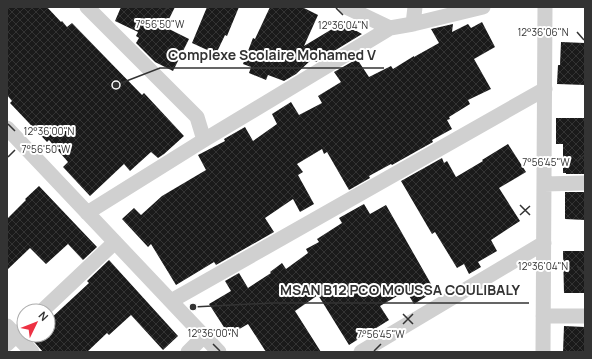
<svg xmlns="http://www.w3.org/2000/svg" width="592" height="359" viewBox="0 0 592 359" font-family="Manrope,sans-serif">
<defs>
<pattern id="building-cross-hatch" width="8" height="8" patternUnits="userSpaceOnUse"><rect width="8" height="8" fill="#1a1a1a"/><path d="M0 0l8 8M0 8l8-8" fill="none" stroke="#333"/></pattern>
</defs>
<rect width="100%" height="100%" fill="#fff"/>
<path fill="url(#building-cross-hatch)" d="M7 7H47L61 22 62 21 67 27 72 23 142 95 144 93 184 136 164 154 158 158 151 152 130 171 124 164 90 196 63 167 68 162 49 140 47 142 10 103 12 101 7 95Z
M121 7H175L165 27 189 39 173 71 155 62 136 43 139 38 136 36 138 32 115 21Z
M207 7H239L227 36 225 35 216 54 192 43Z
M270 7H302L318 15 304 46 342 23 362 34 316 62 311 60 296 74 284 81 268 75 266 80 249 73 251 67 243 64 253 38 255 39Z
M482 22 495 47 474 59 491 89 468 100 470 104 449 117 450 119 447 120 452 129 432 140 433 142 392 165 391 164 369 176 370 178 349 190 327 152 324 154 322 149 297 164 303 172 298 175 314 204 300 212 293 199 265 218 274 232 216 265 214 262 176 285 151 244 148 247 122 219 134 208 141 215 162 196 206 170 198 155 225 141 224 139 245 127 253 141 277 124 272 114 291 102 299 115 322 103 318 96 341 82 334 72 357 59 369 77 391 66 393 69 414 56V57L439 43 431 29 453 24 452 32 468 24 471 28Z
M561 42 585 43V85L557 84 558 65H560Z
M556 118H585V174H566V173H563V144H556Z
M508 144 526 172 499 188 520 221 491 240 497 251 478 262 481 267 469 274 464 264 457 268 435 232 432 234 401 181 442 158 444 163 447 161 456 177 483 161 482 160Z
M39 186 97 247 83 260 68 244 46 264 30 248 7 270V219L26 200 25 199Z
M565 192H585V220L565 219Z
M364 204 370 214 386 205 435 291 414 304 406 291 380 306 389 320 349 345 318 295 295 311 321 352H266L248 324 229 335 209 304 231 291 225 281 239 273 248 288 271 273 270 272 282 263 286 269 308 253 306 249 319 242 317 239 342 223 339 218Z
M563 251H584V293H564Z
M109 260 178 336 163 350 131 315 109 335 107 333 87 352H43L29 336 30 335H48V321L89 283 87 281Z
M564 326 585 327V348H584V352H563Z"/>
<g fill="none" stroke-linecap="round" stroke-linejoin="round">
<path stroke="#d0d0d0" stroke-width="15" d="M87 7 197 117 204 140
M346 7 390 28
M413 24 415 7
M7 128 219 352
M544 184 585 183
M87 213 204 140 390 28 413 24 483 7
M171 301 545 89
M42 311 115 242
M543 316H585
M7 326 32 352
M7 344 24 328
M188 352 204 336
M361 352 544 243
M543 352 545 7"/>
</g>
<path fill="none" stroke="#333" stroke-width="1.5" d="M336 8 343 15M160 15 167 8M577 32 584 40M8 124 15 131M8 157 15 150M577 162 584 155M520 205 530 215M520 215 530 206M577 266 584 274M403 314 413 324M403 324 413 314M213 344 220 351M374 351 381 344"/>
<g font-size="10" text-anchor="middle" fill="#333" stroke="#fff" stroke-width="4" stroke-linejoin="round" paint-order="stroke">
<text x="160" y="28">7°56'50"W</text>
<text x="343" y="29">12°36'04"N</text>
<text x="543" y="36">12°36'06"N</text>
<text x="49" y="135">12°36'00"N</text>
<text x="46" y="153">7°56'50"W</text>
<text x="546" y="166">7°56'45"W</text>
<text x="543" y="270">12°36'04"N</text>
<text x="213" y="337">12°36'00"N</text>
<text x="381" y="338">7°56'45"W</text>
</g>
<path fill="none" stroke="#333" stroke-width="1.5" d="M116 85L160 68H384M193 307L272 303H529"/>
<g fill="#333" stroke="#fff" stroke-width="1.5">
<circle cx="116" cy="85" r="4"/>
<circle cx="193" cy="307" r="4"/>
</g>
<g font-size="14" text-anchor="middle" font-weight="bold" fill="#333" stroke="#fff" stroke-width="4" stroke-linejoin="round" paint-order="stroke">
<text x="272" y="60">Complexe Scolaire Mohamed V</text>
<text x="400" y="295">MSAN B12 PCO MOUSSA COULIBALY</text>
</g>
<rect width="592" height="359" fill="none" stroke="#333333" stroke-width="16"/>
<g transform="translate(36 323) rotate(47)"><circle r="19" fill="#ffffff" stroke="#adadad"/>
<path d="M0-3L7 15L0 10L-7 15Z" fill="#ed3143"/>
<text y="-6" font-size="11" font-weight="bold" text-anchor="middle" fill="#333333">N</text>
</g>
</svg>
